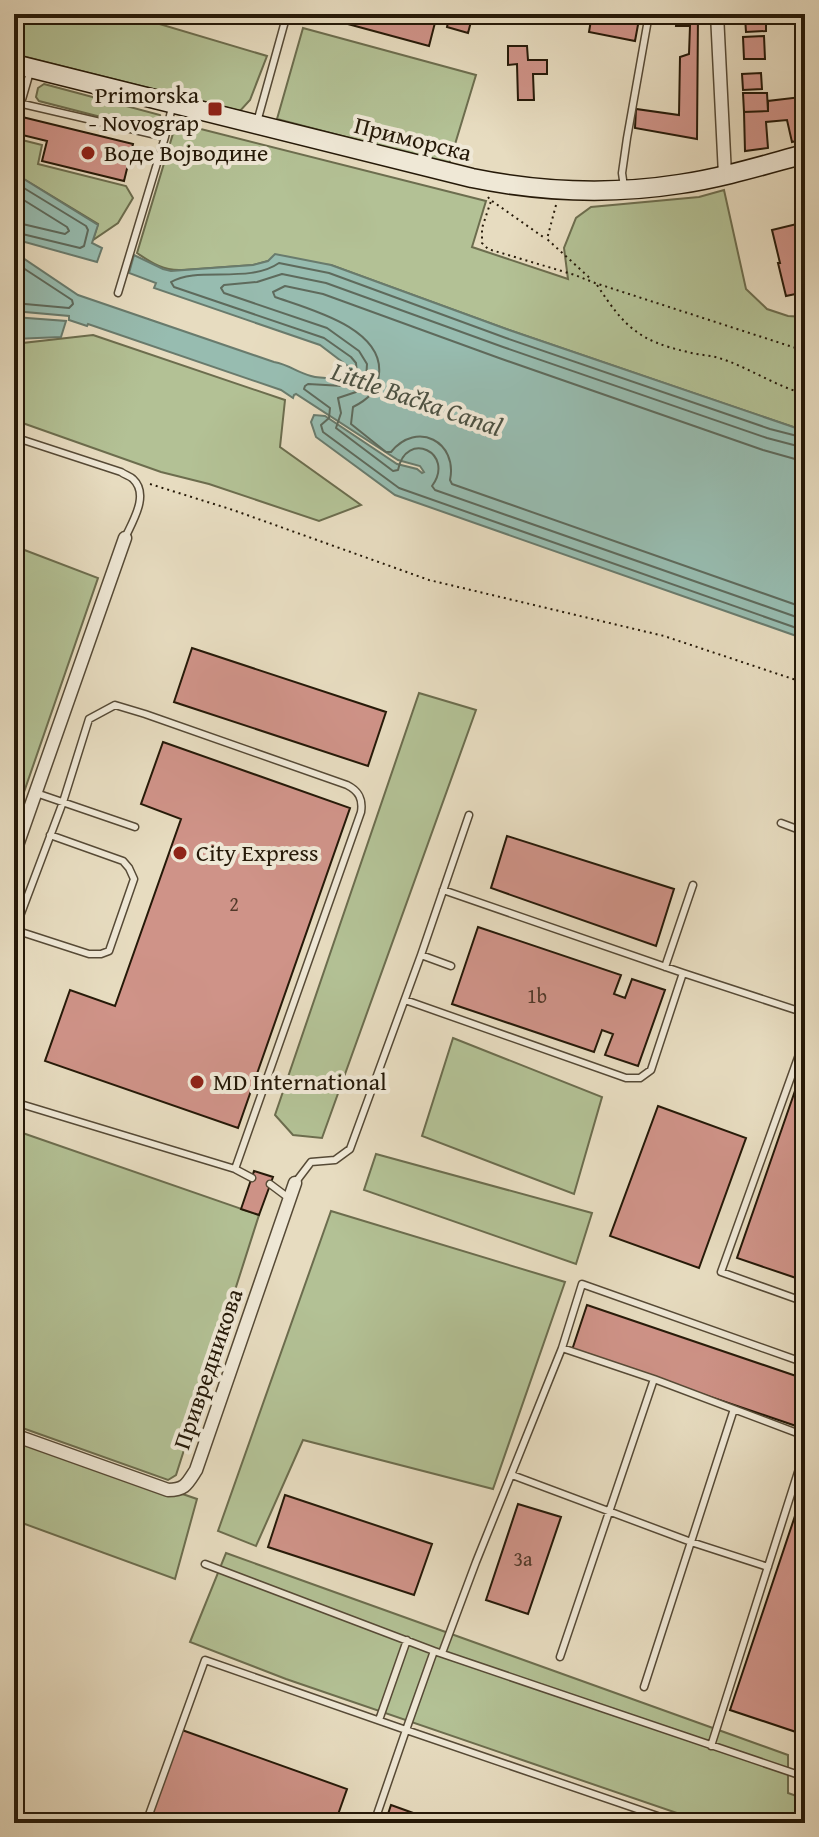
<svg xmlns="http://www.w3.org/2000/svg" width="819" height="1837" viewBox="0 0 819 1837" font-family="'Gentium Book Plus',serif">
<rect width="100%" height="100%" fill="#e7dcc0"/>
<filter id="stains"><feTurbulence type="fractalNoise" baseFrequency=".0025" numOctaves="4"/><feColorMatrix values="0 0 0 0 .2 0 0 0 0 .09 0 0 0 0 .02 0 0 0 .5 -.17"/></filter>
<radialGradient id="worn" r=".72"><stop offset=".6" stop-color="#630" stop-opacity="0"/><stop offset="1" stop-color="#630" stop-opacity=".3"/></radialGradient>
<path fill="#b3c195" stroke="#6c6d4e" stroke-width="2" d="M14 14H126L267 56 250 100 240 111 14 54Z
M303 28 476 75 449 164 277 119Z
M44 84 160 115 161 119 159 129 155 131 39 101 36 97 38 88Z
M181 124 486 201 472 247 568 279 564 248 576 218 591 207 699 197 724 190 746 289 767 309 788 316 805 317V431L509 330 331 265 268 261 253 265 182 270C163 271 152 263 137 253L175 127Z
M14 138 42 145 38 164 126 186 133 198 118 223 93 240 98 224 14 173Z
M93 335 285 400 280 447 361 505 319 521 209 484 161 472 14 420V344Z
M14 546 98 578 14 821Z
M419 693 476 710 322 1138 293 1135 275 1115Z
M453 1038 602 1097 574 1194 422 1136Z
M14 1130 259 1215 176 1475 168 1480 14 1425Z
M376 1154 592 1213 576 1264 364 1190Z
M331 1211 565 1282 493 1489 303 1440 256 1546 218 1531Z
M14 1436 197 1499 175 1579 14 1520Z
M226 1553 788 1755V1793L805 1799V1823H706L286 1679 190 1642Z"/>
<path fill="#97bcb0" stroke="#697b6d" stroke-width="2" d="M14 173 98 225 92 243 102 248 97 262 14 239Z
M14 252 78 295 274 362C290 365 296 372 311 376 321 379 333 378 343 378 349 376 350 373 349 367L320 345 154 288 156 283 129 273 134 255 163 269 171 271 253 265 268 261 275 254 331 265 509 330 805 431V639L395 495 316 437 311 422 314 415 325 416 397 464 417 469 422 473 424 472 420 466 398 460 296 394 294 395 293 398 281 390 88 324 87 326 69 320V316L14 311Z
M14 317 66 321 61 337 14 339Z"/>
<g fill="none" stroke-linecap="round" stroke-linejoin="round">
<path stroke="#5e6a5c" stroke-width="2" d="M14 182 86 226 88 230 84 246 80 248 14 232
M14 194 67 227 69 231 65 234 14 222
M14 262 72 300 73 304 69 308 14 303
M805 438 770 429 506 338 329 273 279 263C249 284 197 266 171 282L174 287 324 338 351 357 356 363 357 374 352 383 343 386 308 384 305 386 304 389 330 408 329 418 321 425 323 432 399 488 805 631
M805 448 767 438 503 347 326 283 282 274 257 282 224 285 221 288 224 293 327 328 359 351 367 364 366 380 356 392 338 398 341 413 336 428 393 471 398 470C406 429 456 453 432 486L435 490 805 620
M805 460 795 459 763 450 499 358 323 294 285 286 273 292 275 297C309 309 384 328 379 374 378 391 367 400 353 407L351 424 386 452H391C417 420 458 442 450 480L452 484 805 608"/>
</g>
<path fill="#cf9388" stroke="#251908" stroke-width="2" d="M323 14H434L437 15 429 46 322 17Z
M450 14H473L468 33 447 27Z
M592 14H640L635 41 589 32Z
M677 14H698L697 139 635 128 636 109 679 115 680 57 689 54 690 26H676Z
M766 16V31L746 32 745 17Z
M764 36 765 59H744L743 37Z
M508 46H527L528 60H547V74H533L534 100H518L517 64 508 65Z
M761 73 762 89 743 90 742 74Z
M743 93H767L768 111 744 112Z
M801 97 805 112V139L792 142 787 120 766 122 768 148 745 151 744 112 768 111V101Z
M14 115 133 144 124 181 42 161 47 141 14 133Z
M805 222V292L786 296 778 263H780L772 230Z
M192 648 386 712 368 766 174 702Z
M163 742 350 808 238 1128 45 1061 70 990 115 1006 181 819 141 804Z
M507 836 674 889 656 946 491 888Z
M478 927 621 975 614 994 625 998 632 979 665 990 638 1066 605 1055 613 1034 602 1030 594 1052 452 1004Z
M805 1062V1281L737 1258Z
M658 1106 746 1138 699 1268 610 1236Z
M254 1171 273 1177 259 1215 241 1209Z
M587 1305 805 1379V1429L572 1350Z
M805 1486V1735L730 1710Z
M285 1495 432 1544 414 1595 268 1547Z
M518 1504 561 1517 528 1614 486 1600Z
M182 1730 347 1789 335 1823H149Z
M391 1805 441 1823H385Z"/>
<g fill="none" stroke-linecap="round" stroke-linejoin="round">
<defs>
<path id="lane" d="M14 102 165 137
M21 103 30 72
M257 122 287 14
M624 187 622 173 627 138 649 14
M118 293 165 137 172 107
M14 437 121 472C125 475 130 476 133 479 150 495 132 522 125 538
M36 793 135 827
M781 823 805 832
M443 890 683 973 805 1013
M15 930 89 954H101L109 951 134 879 129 868 123 861 50 835
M14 932 63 802 89 719 115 705 145 714 347 785C359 791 363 799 361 812L235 1169 14 1102
M421 955 451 966
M665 967 693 885
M405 1000 626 1078H640L651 1070 683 973
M805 1038 721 1272 805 1302
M235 1169 252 1178
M295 1183 311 1162 335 1160 350 1149 421 955 469 815
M270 1184 290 1199
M562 1348 582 1284 805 1363
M512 1475 691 1542 768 1567
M205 1564 434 1651
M442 1653 476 1562 562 1348 654 1379 805 1436
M560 1657 654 1379
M644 1687 734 1409
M379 1720 407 1640
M711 1746 805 1450
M146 1823 205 1660 406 1730 374 1823
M678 1823 406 1730 434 1651 805 1777"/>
<path id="street" d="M717 14 725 175
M14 854 125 538
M14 1435 168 1490C185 1490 187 1484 196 1470L295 1183"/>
<path id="secondary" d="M14 64 472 178C541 192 610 195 680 184 722 178 764 165 805 154"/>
</defs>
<use href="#lane" stroke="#564a36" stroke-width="9"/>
<use href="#street" stroke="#564a36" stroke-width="15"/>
<use href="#secondary" stroke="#251908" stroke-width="21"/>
<path stroke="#251908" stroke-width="2" stroke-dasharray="2 4" stroke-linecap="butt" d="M488 197 491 201 482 228V243L488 249 575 275 595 283 805 351
M492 201 546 239
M556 205 547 239 592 280
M597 285C624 326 638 341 688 352 698 355 709 355 719 358 748 367 775 386 805 394
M150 484 233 510 429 580 664 636 805 683"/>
<use href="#lane" stroke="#efe8d6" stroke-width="6"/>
<use href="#street" stroke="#efe8d6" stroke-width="12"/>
<use href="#secondary" stroke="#efe8d6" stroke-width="18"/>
</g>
<g fill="#8f2418" stroke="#efe8d6" stroke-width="3">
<rect x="207" y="101" width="16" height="16" rx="4"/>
<circle cx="88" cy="153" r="8"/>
<circle cx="180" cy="853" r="8"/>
<circle cx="197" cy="1082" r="8"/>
</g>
<g text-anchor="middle" stroke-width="8" stroke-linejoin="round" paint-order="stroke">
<g font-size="20" fill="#503828">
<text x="234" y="911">2</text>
<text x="537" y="1003">1b</text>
<text x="523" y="1566">3a</text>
</g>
<g font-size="24" fill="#251908" stroke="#efe8d6" text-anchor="start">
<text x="199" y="103" text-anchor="end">Primorska<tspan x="199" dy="28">- Novograp</tspan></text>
<text x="104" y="161">Воде Војводине</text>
<text x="196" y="861">City Express</text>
<text x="213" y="1090">MD International</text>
</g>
<g font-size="24" fill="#251908" stroke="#efe8d6">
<text transform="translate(413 139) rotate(14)" y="8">Приморска</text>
<text transform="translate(208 1369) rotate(-71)" y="8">Привредникова</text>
</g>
<g font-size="26" font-style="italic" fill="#4d5243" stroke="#efe8d6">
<text transform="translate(417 399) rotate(19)" y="9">Little Bačka Canal</text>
</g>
</g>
<rect width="819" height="1837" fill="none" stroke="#e7dcc0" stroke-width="48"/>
<rect x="16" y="16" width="787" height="1805" fill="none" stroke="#251908" stroke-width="4"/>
<rect x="24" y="24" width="771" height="1789" fill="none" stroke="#251908" stroke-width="2"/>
<rect width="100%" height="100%" filter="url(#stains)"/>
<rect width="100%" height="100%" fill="url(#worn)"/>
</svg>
